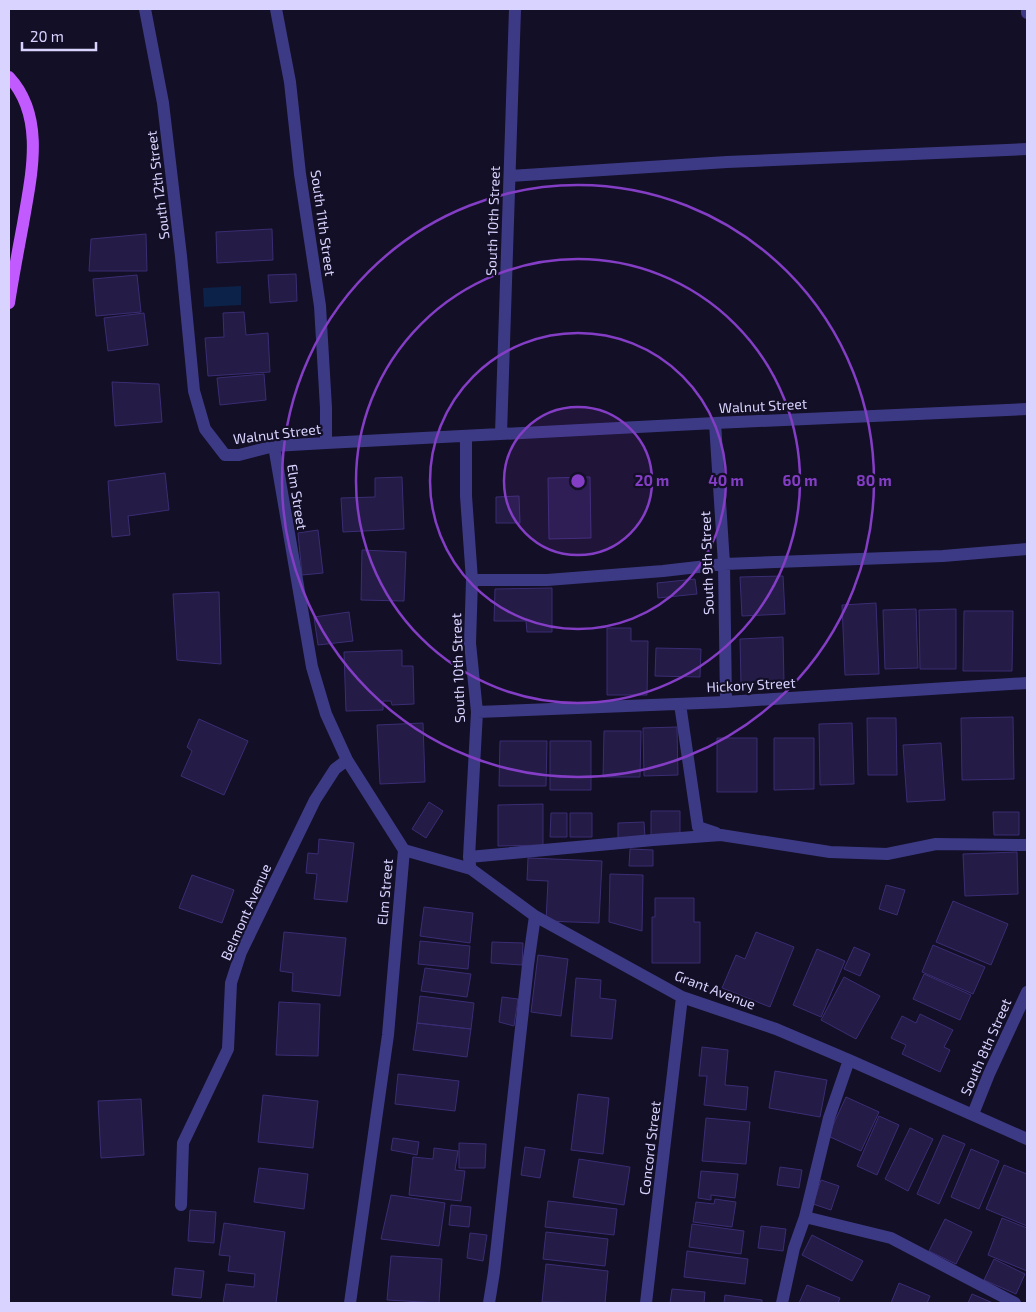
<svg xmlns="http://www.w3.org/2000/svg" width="1036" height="1312" viewBox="0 0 1036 1312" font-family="'Exo 2',sans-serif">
<rect width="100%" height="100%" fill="#130f26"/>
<path fill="#0c2248" d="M241 286V305L204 307 203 288Z"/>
<path fill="#241b47" stroke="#3b2d73" d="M272 229 273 260 217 263 216 232Z
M146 234 147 271H89L91 239Z
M296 274 297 301 270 303 268 275Z
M137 275 141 312 96 316 93 279Z
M244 312 246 335 268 333 270 372 208 376 205 338 224 337 223 313Z
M144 313 148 345 108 351 104 318Z
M264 374 266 400 220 405 217 378Z
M112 382 159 384 162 422 115 426Z
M165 473 169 510 128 516 130 535 112 537 108 481Z
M402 477 404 529 343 532 341 498 375 497V478Z
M590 477 591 538 549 539 548 478Z
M519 496 520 523H496V497Z
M318 530 323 573 302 575 298 533Z
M362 550 406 552 404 601 361 600Z
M783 576 785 614 742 616 740 577Z
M695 579 697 594 658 598 657 583Z
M552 588V632H527L526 621H494L495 589Z
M219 592 221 664 177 660 173 594Z
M876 603 879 674 845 675 842 605Z
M916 609 918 668 885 669 883 610Z
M956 609V669H920L919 610Z
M964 611H1013L1012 671H963Z
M349 612 353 641 318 645 314 617Z
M607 628H631V641H648L647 695H607Z
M783 637 784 683 741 684 740 639Z
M656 648 701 649 700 677 655 676Z
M402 650V666H413L414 704 392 705 391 701H383V710L346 711 344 652Z
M1013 717 1014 779 962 780 961 718Z
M867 718H896L897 775H868Z
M199 719 248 741 224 795 181 776 192 751 187 747Z
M423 723 425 782 380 784 377 725Z
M852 723 854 784 820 785 819 724Z
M677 727 678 775 644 776 643 728Z
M604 731H641L640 777H603Z
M717 738H757V792H717Z
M774 738H814V789L774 790Z
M500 741H547L546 786H499Z
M550 741H591V790H550Z
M941 743 945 800 907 802 903 745Z
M429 802 443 811 426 838 412 829Z
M543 804V845L498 846V805Z
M651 811H680V835H651Z
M993 812H1019V835H994Z
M551 813H567V837H550Z
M570 813H592V837H570Z
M644 822 645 837 618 838V823Z
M319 839 354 843 347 902 314 899 317 874 306 873 308 853 318 854Z
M630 849 653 850V866H629Z
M1017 852 1018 894 965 896 963 854Z
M528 858 602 861 599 923 546 921 548 881 527 880Z
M610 874 643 875 642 931 609 922Z
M192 875 234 890 222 923 179 908Z
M886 885 905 890 897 915 879 909Z
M655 898H694V922H700V963H652V917H655Z
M953 901 1008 924 991 965 936 942Z
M424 907 473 913 470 943 420 936Z
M284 932 346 938 340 996 292 991 293 973 280 971Z
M756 932 794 947 770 1007 722 988 736 955 745 959Z
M420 941 470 946 468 969 418 964Z
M492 942 523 943 522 965 491 963Z
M933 945 985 967 973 994 922 972Z
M854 947 870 954 860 976 844 969Z
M817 949 845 961 821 1017 793 1005Z
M538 955 568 959 561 1016 531 1012Z
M425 968 471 974 467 997 421 991Z
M924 974 971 995 960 1020 913 999Z
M844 977 880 996 856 1039 821 1020Z
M576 978 601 980 600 998 616 1000 612 1039 571 1036Z
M420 996 474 1003 471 1029 417 1023Z
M502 997 518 999 514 1026 499 1022Z
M279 1002 320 1004 318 1056 276 1055Z
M920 1014 953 1030 944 1047 950 1050 940 1072 902 1054 906 1045 891 1038 902 1016 916 1023Z
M417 1023 471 1029 467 1057 413 1050Z
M702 1047 728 1050 725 1085 748 1087 746 1110 704 1105 707 1076H699Z
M775 1071 827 1080 820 1117 769 1108Z
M398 1074 459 1081 455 1111 395 1104Z
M578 1094 609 1098 603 1154 571 1150Z
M263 1095 318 1101 313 1148 258 1142Z
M846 1097 879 1112 861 1151 828 1136Z
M141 1099 144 1155 101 1158 98 1101Z
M879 1116 899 1125 877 1175 857 1166Z
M706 1118 750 1122 746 1164 702 1161Z
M910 1128 933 1139 908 1191 885 1179Z
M943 1135 965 1144 939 1204 917 1194Z
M393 1138 419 1142 417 1155 391 1150Z
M459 1143 486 1144 485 1168H459Z
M525 1147 545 1150 540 1178 521 1175Z
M434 1148 458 1151 455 1170 465 1171 461 1201 409 1195 413 1157 433 1159Z
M971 1149 999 1161 979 1209 951 1197Z
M579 1159 630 1167 624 1205 573 1197Z
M1004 1165 1027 1174V1226L986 1209Z
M780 1167 802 1170 799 1188 777 1185Z
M259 1168 308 1174 304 1209 254 1202Z
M701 1171 738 1174 735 1198 711 1195V1200L698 1198Z
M821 1180 839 1186 831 1210 813 1204Z
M391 1195 445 1203 439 1246 381 1239Z
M715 1199 736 1202 732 1227 693 1222 696 1202 714 1204Z
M548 1201 617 1209 614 1235 545 1227Z
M451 1205 471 1207 469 1227 449 1225Z
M190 1210 216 1212 214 1243 188 1241Z
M1002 1218 1027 1228V1271L988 1255Z
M945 1219 972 1232 956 1264 929 1251Z
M224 1223 285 1232 276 1303H223L226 1284 254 1287 255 1274 228 1271 230 1256 219 1255Z
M692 1224 744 1231 741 1254 689 1247Z
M761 1226 786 1229 783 1251 758 1248Z
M546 1232 608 1239 605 1266 543 1259Z
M470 1233 487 1235 483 1261 467 1258Z
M812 1235 863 1261 852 1281 802 1255Z
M687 1251 748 1259 745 1284 684 1277Z
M391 1256 442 1259 439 1303 387 1300Z
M994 1259 1025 1274 1016 1294 984 1280Z
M546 1264 608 1271 605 1303 542 1302Z
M175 1268 204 1271 201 1298 172 1295Z
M899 1283 930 1296 927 1303H891Z
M807 1285 840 1298 838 1303H799Z
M672 1289 705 1292 704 1303H670Z
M972 1294 993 1303H968Z
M725 1295 762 1300V1303H724Z"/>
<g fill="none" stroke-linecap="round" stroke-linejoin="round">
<path stroke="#3d3a85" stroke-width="12" d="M145 9 163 103 181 256 194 391 205 429 225 455H239L274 446 326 443 715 423 1027 409
M276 9 290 82 300 174 320 306 326 408V443
M1027 9V13
M510 176 727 162 1027 149
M715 423 724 564 726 702
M501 434 515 9
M466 436V496L472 580 470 643 477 712 469 857 470 865
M274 446 312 667 326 714 347 760 404 850 388 1035 350 1303
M472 580H547L663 571 724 564 943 556 1027 549
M680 704 698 827 716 833
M477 712 726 702 1027 683
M404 850 471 869 535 916 682 997 776 1029 849 1060 1027 1139
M469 857 653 840 721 835 830 852 887 854 936 844 1027 845
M973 1114 989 1074 1027 992
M181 1205 183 1143 228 1049 231 983 241 952 315 800 335 769 347 760
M805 1217 891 1238 1015 1303
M489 1303 494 1272 528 965 535 916
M646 1303 682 997
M782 1303 794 1248 805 1217 829 1118 849 1060"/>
<path stroke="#c25bff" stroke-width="12" d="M9 77C46 117 31 176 23 224 18 251 13 277 9 303"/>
</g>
<circle cx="578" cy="481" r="74" fill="#843dc5" fill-opacity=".12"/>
<g fill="none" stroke="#843dc5" stroke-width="2.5">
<circle cx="578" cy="481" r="74"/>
<circle cx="578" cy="481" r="148"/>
<circle cx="578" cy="481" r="222"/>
<circle cx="578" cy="481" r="296"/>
</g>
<g text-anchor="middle" stroke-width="4.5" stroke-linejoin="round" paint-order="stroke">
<g font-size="14" fill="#d9d4ff" stroke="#130f26">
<text transform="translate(158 185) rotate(-97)" y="5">South 12th Street</text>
<text transform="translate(493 221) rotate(-88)" y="5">South 10th Street</text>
<text transform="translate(323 223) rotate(82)" y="5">South 11th Street</text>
<text transform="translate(763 406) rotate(-3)" y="5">Walnut Street</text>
<text transform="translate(277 434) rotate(-7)" y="5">Walnut Street</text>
<text transform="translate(297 497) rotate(81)" y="5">Elm Street</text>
<text transform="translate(707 563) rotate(-92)" y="5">South 9th Street</text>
<text transform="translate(458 668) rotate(-92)" y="5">South 10th Street</text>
<text transform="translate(751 685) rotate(-3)" y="5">Hickory Street</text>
<text transform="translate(385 892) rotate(-85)" y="5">Elm Street</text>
<text transform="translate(246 912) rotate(-66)" y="5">Belmont Avenue</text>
<text transform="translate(715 990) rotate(21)" y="5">Grant Avenue</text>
<text transform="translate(986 1047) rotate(-66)" y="5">South 8th Street</text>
<text transform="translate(650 1148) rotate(-83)" y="5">Concord Street</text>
</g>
</g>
<circle cx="578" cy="481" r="8" fill="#843dc5" stroke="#130f26" stroke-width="2.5"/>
<g font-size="15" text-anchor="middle" font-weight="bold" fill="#843dc5" stroke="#130f26" stroke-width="4.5" stroke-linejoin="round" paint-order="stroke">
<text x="652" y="486">20 m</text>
<text x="726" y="486">40 m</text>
<text x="800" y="486">60 m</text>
<text x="874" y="486">80 m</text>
</g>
<rect width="1036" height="1312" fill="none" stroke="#d9d4ff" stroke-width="20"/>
<path d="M22 42v8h74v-8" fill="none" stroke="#d9d4ff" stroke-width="2.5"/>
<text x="30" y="42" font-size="15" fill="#d9d4ff" stroke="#130f26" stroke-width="4" paint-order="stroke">20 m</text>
</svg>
